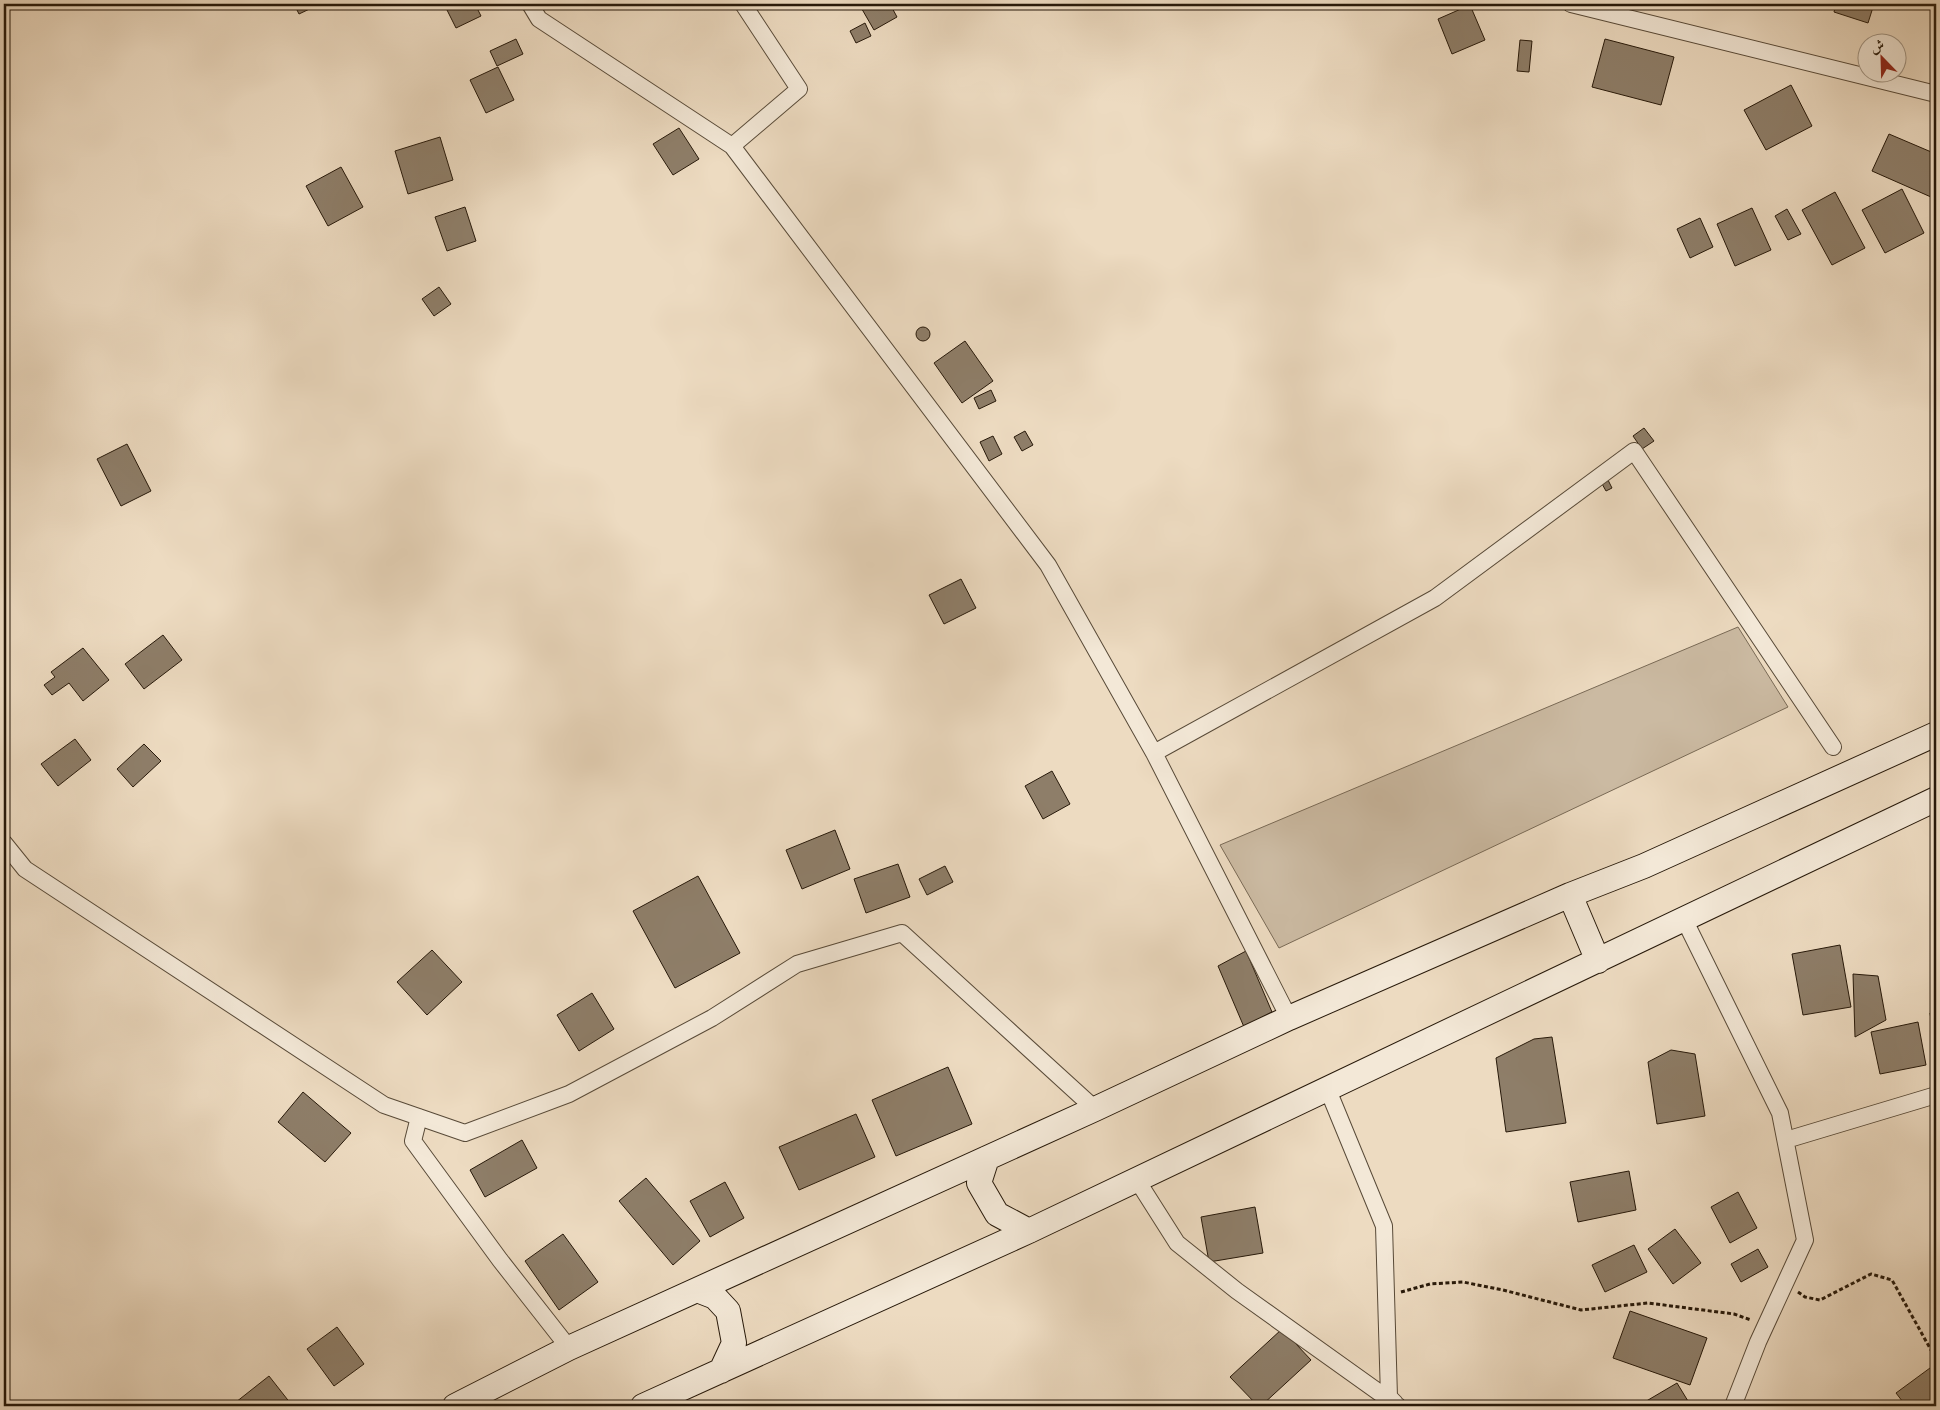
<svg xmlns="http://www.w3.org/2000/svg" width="1940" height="1410" viewBox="0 0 1940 1410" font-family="'Old Standard TT',Amiri,serif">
<rect width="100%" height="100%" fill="#eddbc1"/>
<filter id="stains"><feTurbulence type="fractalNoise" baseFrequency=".004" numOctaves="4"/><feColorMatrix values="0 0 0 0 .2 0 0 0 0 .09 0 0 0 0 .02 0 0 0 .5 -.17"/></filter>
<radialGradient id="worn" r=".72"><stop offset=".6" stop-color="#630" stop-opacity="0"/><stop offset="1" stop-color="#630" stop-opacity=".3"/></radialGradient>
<path fill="#cbbaa2" stroke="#796a56" d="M1738 627 1788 707 1279 948 1220 845Z"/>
<path fill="#8e7e69" stroke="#27190a" d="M294 4H320L299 14Z
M449 4H475L481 16 456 28 445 6Z
M859 4H890L897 17 874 30Z
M1836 4H1874L1868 23 1834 12Z
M1470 5 1485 40 1452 54 1438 19Z
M865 23 871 36 856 43 850 31Z
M516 39 523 54 497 66 490 51Z
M1605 39 1674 57 1661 105 1592 87Z
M1520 40 1532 41 1529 72 1517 71Z
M498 67 514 100 486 113 470 80Z
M1791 85 1812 126 1766 150 1744 110Z
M679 128 699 159 673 175 653 144Z
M1889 134 1936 154V187L1931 197 1872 171Z
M440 137 453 180 408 194 395 151Z
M341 167 363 207 328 226 306 186Z
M1902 189 1924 233 1885 253 1862 210Z
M1835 192 1865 248 1832 265 1802 210Z
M465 207 476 241 447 251 435 217Z
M1752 208 1771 250 1735 266 1717 224Z
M1787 209 1801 234 1788 240 1775 216Z
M1700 218 1713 247 1690 258 1677 229Z
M439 287 451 304 434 316 422 299Z
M916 334a7 7 0 1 1 14 0a7 7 0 1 1-14 0Z
M965 341 993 381 962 403 934 363Z
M991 390 996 401 979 409 974 398Z
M1644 428 1654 441 1642 449 1633 436Z
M1025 431 1033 445 1022 451 1014 437Z
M993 436 1002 454 989 461 980 442Z
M127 444 151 491 121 506 97 459Z
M1607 478 1612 488 1606 491 1601 482Z
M961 579 976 608 944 624 929 595Z
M163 635 182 660 144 689 125 664Z
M83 648 109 680 83 701 69 683 52 695 44 685 55 677 51 672Z
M75 739 91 760 58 786 41 764Z
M144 744 161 761 133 787 117 769Z
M1052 771 1070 804 1043 819 1025 786Z
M835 830 850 869 802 889 786 850Z
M898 864 910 897 866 913 854 879Z
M945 866 953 882 927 895 919 879Z
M698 876 740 953 675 988 633 911Z
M1840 945 1851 1007 1803 1015 1792 954Z
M432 950 462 982 427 1015 397 982Z
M1246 951 1272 1012 1244 1027 1218 966Z
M1853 974 1878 976 1886 1020 1855 1037Z
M592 993 614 1029 579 1051 557 1015Z
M1936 1012V1054L1930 1013Z
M1918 1022 1926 1065 1880 1074 1871 1032Z
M1552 1037 1566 1123 1506 1132 1496 1058 1534 1039Z
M1671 1050 1695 1054 1705 1116 1657 1124 1648 1062Z
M948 1067 972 1124 896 1156 872 1100Z
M303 1092 351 1133 325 1162 278 1122Z
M856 1114 875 1157 799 1190 779 1147Z
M522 1140 537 1168 485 1197 470 1170Z
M1629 1171 1636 1210 1578 1222 1570 1182Z
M646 1178 700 1241 673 1265 619 1201Z
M725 1182 744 1218 710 1237 690 1201Z
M1738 1192 1757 1228 1730 1243 1711 1207Z
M1255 1207 1263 1253 1209 1262 1201 1217Z
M1675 1229 1701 1263 1673 1284 1648 1249Z
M563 1234 598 1282 559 1310 525 1261Z
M1634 1245 1647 1272 1605 1292 1592 1265Z
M1758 1249 1768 1267 1741 1282 1731 1264Z
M1630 1311 1707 1338 1690 1385 1613 1358Z
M337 1327 364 1364 334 1386 307 1349Z
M1282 1329 1311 1360 1261 1406H1258L1230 1377Z
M1930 1368 1936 1376V1404L1933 1406H1906L1896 1393Z
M269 1376 291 1404 288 1406H231Z
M1677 1383 1691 1406H1645L1643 1403Z"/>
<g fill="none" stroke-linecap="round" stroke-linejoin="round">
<defs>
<path id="minor" d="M530 4 539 19 732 146 1048 565 1154 753 1289 1018
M1571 4 1936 94
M732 146 799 89 743 4
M1154 753 1435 598 1634 451 1833 747
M4 843 25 869 384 1105 465 1133 569 1094 712 1018 797 964 902 933 1095 1109
M1684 919 1780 1113 1805 1240 1758 1342 1733 1406
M1328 1090 1384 1226 1389 1397 1395 1403
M419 1117 413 1141 500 1260 569 1348
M1786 1140 1936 1095
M1137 1180 1177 1243 1237 1291 1398 1406"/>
<path id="secondary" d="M1570 895 1598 961
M987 1158 979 1183 997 1214 1029 1231
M697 1290 715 1297 728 1311 734 1343 721 1371
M455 1406 569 1348 1095 1109 1289 1018 1570 895 1644 866 1936 734
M643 1406 1029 1231 1936 799"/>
</defs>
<use href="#minor" stroke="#584a38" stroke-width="18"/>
<use href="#secondary" stroke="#27190a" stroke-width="26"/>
<path stroke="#27190a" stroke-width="3" stroke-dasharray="4 2.5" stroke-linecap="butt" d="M1401 1292 1430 1284 1463 1282 1503 1290 1581 1310 1648 1303 1734 1314 1751 1320
M1798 1292 1805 1297 1820 1300 1871 1274 1892 1280 1936 1359"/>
<use href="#minor" stroke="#f3e8d7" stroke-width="16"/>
<use href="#secondary" stroke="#f3e8d7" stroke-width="24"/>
</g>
<rect width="1940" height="1410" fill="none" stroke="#eddbc1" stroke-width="20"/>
<rect x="5" y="5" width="1930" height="1400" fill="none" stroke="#27190a" stroke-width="2.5"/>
<rect x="10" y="10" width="1920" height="1390" fill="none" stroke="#27190a"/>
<g transform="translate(1882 58) rotate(337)"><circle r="24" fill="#f3e8d7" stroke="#a19585"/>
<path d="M0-4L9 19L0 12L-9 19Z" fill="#8f2418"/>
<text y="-8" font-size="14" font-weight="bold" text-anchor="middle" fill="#27190a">ش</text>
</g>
<rect width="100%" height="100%" filter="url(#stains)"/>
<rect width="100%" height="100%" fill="url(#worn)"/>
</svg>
